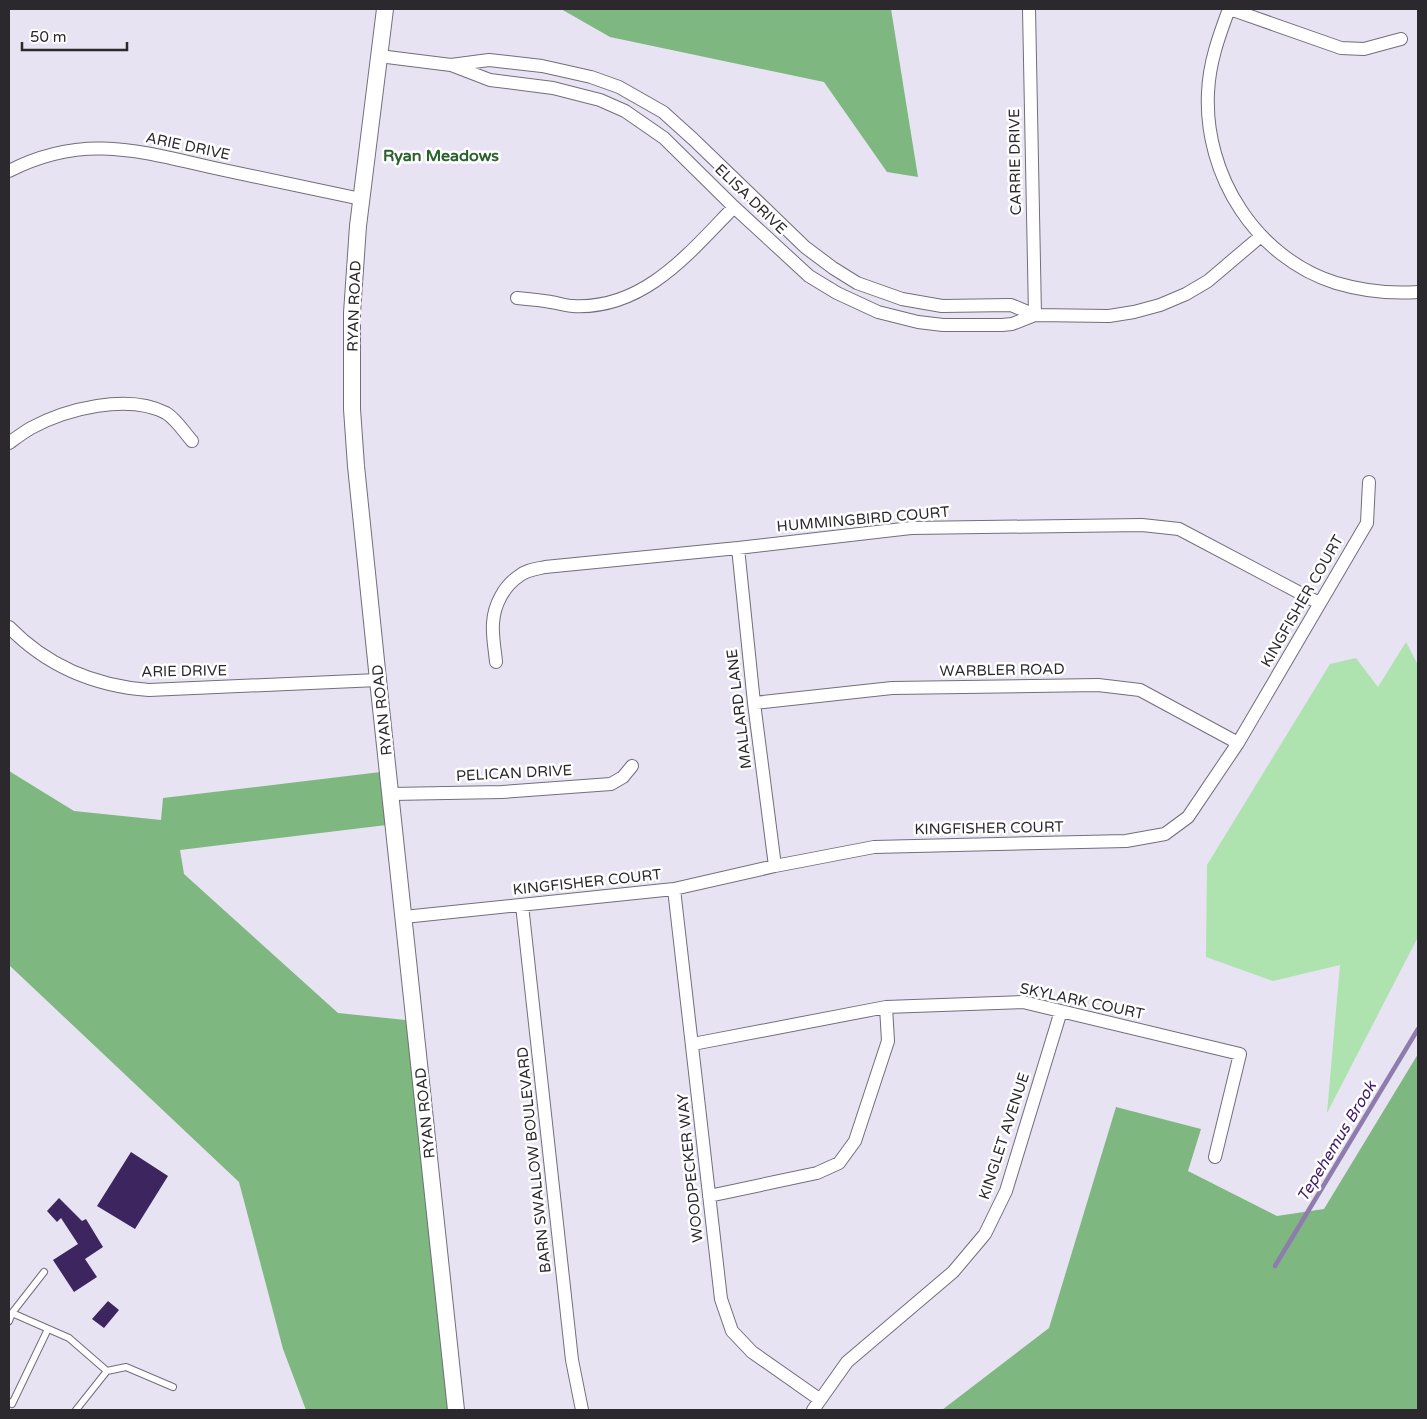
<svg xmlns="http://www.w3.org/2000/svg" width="1427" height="1419" viewBox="0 0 1427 1419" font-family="'Varela Round',sans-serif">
<rect width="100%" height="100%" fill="#e7e3f2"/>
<path fill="#aee2af" d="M1406 642 1418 665V937L1327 1113 1340 965 1273 981 1206 957 1207 865 1330 664 1356 658 1378 687Z"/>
<path fill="#7eb77f" d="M561 9H891L918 177 887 172 824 82 610 37Z
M9 771 74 811 161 820 163 798 389 771 395 824 180 850 184 874 338 1013 415 1021 456 1410H306L283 1349 239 1182 9 965Z
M1418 1054V1410H942L1049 1328 1116 1107 1201 1129 1188 1171 1277 1216 1324 1209Z"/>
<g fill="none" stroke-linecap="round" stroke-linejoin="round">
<path stroke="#8e7cad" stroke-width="4.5" d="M1275 1266 1418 1029"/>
</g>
<path fill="#3d255f" d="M131 1152 168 1176 135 1229 97 1206Z
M59 1198 82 1221 86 1219 103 1247 85 1259 97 1277 74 1292 53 1260 78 1244 61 1218 57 1222 47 1211Z
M108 1301 119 1310 104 1328 92 1319Z"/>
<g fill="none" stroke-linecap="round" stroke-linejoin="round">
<defs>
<path id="service" d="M12 1313 44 1272
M9 1321 12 1313 69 1338 107 1371
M9 1402 12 1404 48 1329
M76 1410 107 1371 126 1367 173 1387"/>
<path id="minor" d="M1029 9 1035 315
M1229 9C1219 36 1209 63 1208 93 1204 175 1256 258 1336 283 1363 291 1390 294 1418 292
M1230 9 1341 48 1364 49 1401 39
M379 56 451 65 490 80 553 88 600 100 625 111 664 138 734 207 809 276 837 293 878 312 918 322 943 325H1002L1012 324 1035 315
M451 65 489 60 542 66 591 77 619 87 663 112 693 139 805 247 833 268 857 283 902 299 942 306 1011 305 1035 315 1109 316 1134 312 1160 305 1186 294 1208 281 1261 236
M9 171C85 132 142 152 219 169 267 179 314 189 361 199
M517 298C528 299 540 300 551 302 558 303 566 306 573 306 644 310 690 252 734 207
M9 443C16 438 24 432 31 428 66 409 128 393 166 413 176 419 184 432 192 441
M738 548 754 703 775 866
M9 627C47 666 95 686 149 690L378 680
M496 662C495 650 492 636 493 623 494 605 504 586 519 576 526 570 536 569 545 567L738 548 911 528 1142 525 1179 529 1319 603
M754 703 892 688 1098 685 1140 690 1238 743
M391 794 502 792 611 784 623 777 632 766
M674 889 721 1299 732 1331 752 1352 819 1399
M522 905 572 1360 582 1410
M404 917 674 889 775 866 874 847 1126 841 1165 834 1188 817 1238 743 1367 523 1369 482
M693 1044 886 1007 1023 1002 1240 1054 1215 1157
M709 1196 817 1173 839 1163 855 1141 888 1041 886 1007
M813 1410 847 1362 953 1272 985 1234 1006 1191 1061 1011"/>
<path id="tertiary" d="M385 9 358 226 352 313V409L356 466 378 680 456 1410"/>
</defs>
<use href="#service" stroke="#726e7b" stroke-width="8"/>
<use href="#minor" stroke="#726e7b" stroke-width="14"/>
<use href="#tertiary" stroke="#726e7b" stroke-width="18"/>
<use href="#service" stroke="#fff" stroke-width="6"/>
<use href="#minor" stroke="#fff" stroke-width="12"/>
<use href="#tertiary" stroke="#fff" stroke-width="16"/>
</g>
<g text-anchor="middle" stroke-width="5" stroke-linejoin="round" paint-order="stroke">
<g font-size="15" fill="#2b292e" stroke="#fff">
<text transform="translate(188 146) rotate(12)" y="5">ARIE DRIVE</text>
<text transform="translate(1015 162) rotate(-91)" y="5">CARRIE DRIVE</text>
<text transform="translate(751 199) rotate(44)" y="5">ELISA DRIVE</text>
<text transform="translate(354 306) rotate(-88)" y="5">RYAN ROAD</text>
<text transform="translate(863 519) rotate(-5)" y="5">HUMMINGBIRD COURT</text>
<text transform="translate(1302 601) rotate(-60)" y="5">KINGFISHER COURT</text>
<text transform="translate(1002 670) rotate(-1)" y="5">WARBLER ROAD</text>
<text transform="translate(184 671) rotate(-1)" y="5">ARIE DRIVE</text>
<text transform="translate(739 709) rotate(-97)" y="5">MALLARD LANE</text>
<text transform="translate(382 710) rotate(-96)" y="5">RYAN ROAD</text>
<text transform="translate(514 773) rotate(-3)" y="5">PELICAN DRIVE</text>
<text transform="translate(989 828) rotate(-1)" y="5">KINGFISHER COURT</text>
<text transform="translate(587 882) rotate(-6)" y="5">KINGFISHER COURT</text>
<text transform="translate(1082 1001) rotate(12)" y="5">SKYLARK COURT</text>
<text transform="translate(425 1113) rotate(-96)" y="5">RYAN ROAD</text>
<text transform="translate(1004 1136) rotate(-72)" y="5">KINGLET AVENUE</text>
<text transform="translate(534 1160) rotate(-96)" y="5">BARN SWALLOW BOULEVARD</text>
<text transform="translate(690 1168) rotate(-96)" y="5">WOODPECKER WAY</text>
</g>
<g font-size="16" font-weight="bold" fill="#2a612e" stroke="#fff">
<text x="441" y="161">Ryan Meadows</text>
</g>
<g font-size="16" font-style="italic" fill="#401c6b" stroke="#fff">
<text transform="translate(1336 1141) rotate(-59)" y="6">Tepehemus Brook</text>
</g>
</g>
<rect width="1427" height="1419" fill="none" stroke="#2b292e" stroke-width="20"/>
<path d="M22 42v8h105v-8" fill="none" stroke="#2b292e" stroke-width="2.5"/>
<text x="30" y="42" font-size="15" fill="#2b292e" stroke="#ffffff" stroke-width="4" paint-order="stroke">50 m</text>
</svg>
